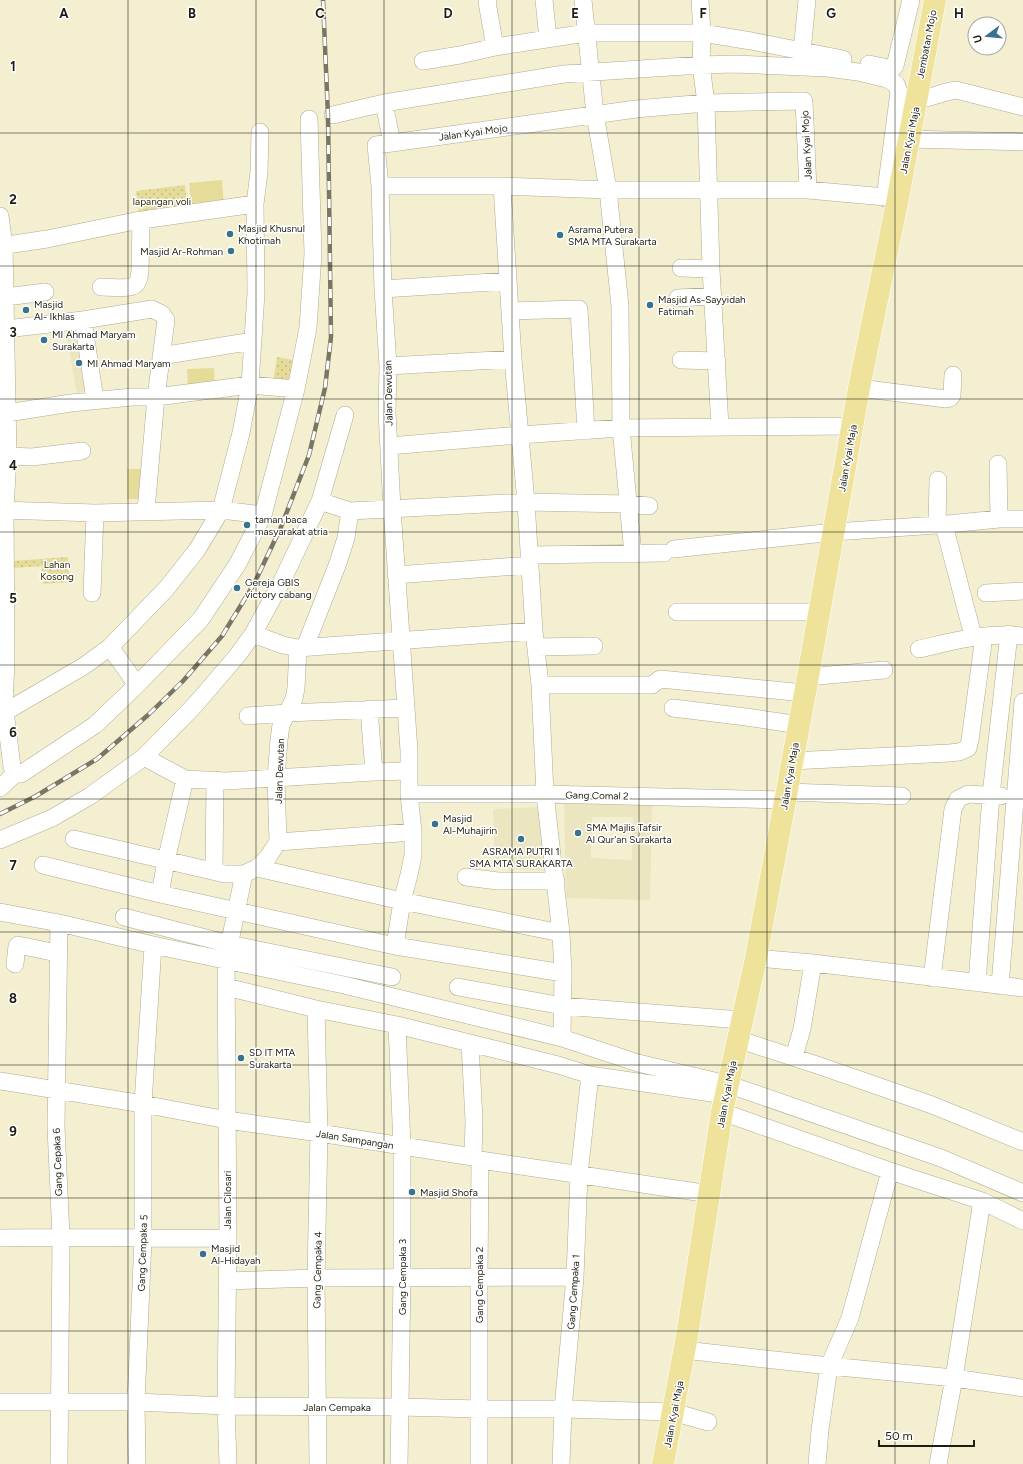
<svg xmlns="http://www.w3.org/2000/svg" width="1023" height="1464" viewBox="0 0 1023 1464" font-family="Figtree,sans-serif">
<defs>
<pattern id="grass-dots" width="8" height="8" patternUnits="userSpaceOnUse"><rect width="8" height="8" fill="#e6dc99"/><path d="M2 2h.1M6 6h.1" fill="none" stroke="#c5bc83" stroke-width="1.8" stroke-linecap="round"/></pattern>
</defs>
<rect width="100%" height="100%" fill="#f4efd1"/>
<path fill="#ebe5c0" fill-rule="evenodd" d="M81 330 92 390 77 393 66 333Z
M564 798 654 799 652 812 650 900 566 898ZM592 817H633L632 860 591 858Z
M544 807 551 871 495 868 493 809Z"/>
<path fill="url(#grass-dots)" d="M185 185 188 211 140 218 136 191Z
M277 357 298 361 294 386 273 383Z
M68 557 70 582 43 584 42 566 13 568 12 561Z"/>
<path fill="#e6dc99" d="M222 180 224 207 192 211 189 183Z
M214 368 215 387 188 388 187 369Z
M127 469H145L146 499H127Z"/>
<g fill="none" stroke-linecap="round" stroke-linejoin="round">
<defs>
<path id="minor" d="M488 0 487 2 495 47
M544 0 548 38
M583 0 595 114 608 190 620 306 621 428 633 554
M700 0 702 33 701 65 706 103 711 269 720 427
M802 52 807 0
M423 61 460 55 495 47 586 33H702L751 41 843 59
M869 64 892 69 895 66 911 0
M916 100C930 98 943 92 956 90L1023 107
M384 103 392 143 636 109 706 103 804 101 808 190
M333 115 384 103 564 74 701 65 735 64 827 68 858 72 887 79 896 84 899 92 885 198
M908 139 1023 142
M392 143 376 145 380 186 383 289 388 366 387 412 392 509 406 708 409 751V794L413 832V855L409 875 402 901 395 946
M380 186H502L608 190H808L896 198
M502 186 513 359 526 502 534 631 540 685 545 794 561 933 563 973 562 1038
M0 216 4 246 8 456 5 510 6 662 4 703 12 767 17 774H21L95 725 137 685 201 619 237 565 263 515 296 389 308 328 313 254 309 119
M0 246 47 239 135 221 255 204
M681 268 711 269
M101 287C109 287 131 290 136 284 139 281 139 276 140 272L141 220
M383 289 508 281
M6 297 45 292
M678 298 713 296
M510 311 579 309 586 431
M83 320 95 400
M6 329 83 320 152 309 162 314 166 320 156 397 146 511
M161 356 253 341
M681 360 717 361
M388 366 513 359
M859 388 946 399 950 398 952 395 953 375
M7 413 71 403 132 397H156L250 385 296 389
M389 446 520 435 621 428 852 426
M8 456 32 457 82 451
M998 464 999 519
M320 501 350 511 526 502 628 504 649 506
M0 510 95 513 221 510 263 515
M937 525 938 480
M944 525 973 636
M674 549 834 532 937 525 999 519H1023
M529 555 664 553
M396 575 530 565
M92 593 95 513
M986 593 1023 591
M677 612H819
M253 634 283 645 298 648 534 631
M110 647 137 685
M305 647 338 563 346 538 350 511
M536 647 594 646
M919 649C955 641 985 632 1023 636
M808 677 884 670
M540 685H652L660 679 805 693
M673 708 746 717 799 725
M369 709 374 772
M0 715 84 666 110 647 166 589 197 550 221 510 241 433 250 385 256 293 255 204 259 172 260 132
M248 716 287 713 406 708
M144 757 185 779 226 781 374 772 408 771
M792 761 949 753 959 752 968 748 970 740 984 636
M0 788 16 773
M787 792 902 796
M409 794H545L785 800
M74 839 225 874H244
M0 840 52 818 90 796 144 757 195 705 237 656 253 634 283 579 320 501 345 415
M278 842 413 832
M43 865 160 894 395 946 563 973
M257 868 402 901 561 933
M214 871 215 780
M466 877 498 881H556
M160 894 166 861 185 779
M0 912 59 923 153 945 344 985 562 1038 638 1063 727 1084 941 1158 1023 1193
M124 917 229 944 392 977
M59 923 56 1127 61 1237 59 1464
M756 958 813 963 1023 988
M15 964 17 946 18 945 57 953
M932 978 953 809 958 799 968 794 1001 796
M977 983 991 795 1009 634
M1000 986 1023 702
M226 987 316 1009 397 1025 558 1065 590 1075 725 1095
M458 987 563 1006 741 1020
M316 1009 319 1133 316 1278 318 1464
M397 1025 402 1146V1278L399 1464
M737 1039 820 1066 932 1105 1023 1142
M470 1043 474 1120 473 1157
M794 1057 802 1029 813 963
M0 1081 143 1104 227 1120 319 1133 473 1157 480 1160 710 1194
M722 1112 890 1171 982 1201 1023 1221
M0 1238C76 1236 152 1239 228 1238
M227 1281 316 1278 575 1277
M684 1350 829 1366 954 1378 1023 1388
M0 1402H136L226 1406 400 1407 480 1409H563L673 1412 708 1422
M137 1464 136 1402 143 1239V1104L153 945
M228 1464 226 1406 228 1238 226 960 244 874 257 868 268 857 278 842 276 778 279 740 281 725 294 699 296 688 298 648
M479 1464V1278L480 1160
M561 1464 563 1409 575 1277 579 1174 590 1075
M817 1464 820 1430 829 1366 850 1318 890 1171
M938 1464 954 1378 982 1201"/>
<path id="major" d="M663 1464 687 1336 722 1112 756 958 805 693 859 388 898 198 935 0"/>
</defs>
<use href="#minor" stroke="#afab8f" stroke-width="18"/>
<use href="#major" stroke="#fff" stroke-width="23"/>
<use href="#minor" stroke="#fff" stroke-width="17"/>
<use href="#major" stroke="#efe39b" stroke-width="22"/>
<defs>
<path id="rail" d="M0 814 36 796 97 759 148 715 183 681 222 636 254 584 281 527 309 455 325 388 331 337 328 116 323 0"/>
</defs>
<use href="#rail" stroke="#797663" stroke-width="4.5"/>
<use href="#rail" stroke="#fff" stroke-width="3" stroke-dasharray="9" stroke-linecap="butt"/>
</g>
<path fill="none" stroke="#1e1d12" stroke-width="1" stroke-opacity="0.55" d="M128 0V1464M256 0V1464M384 0V1464M512 0V1464M639 0V1464M767 0V1464M895 0V1464M0 133H1023M0 266H1023M0 399H1023M0 532H1023M0 665H1023M0 799H1023M0 932H1023M0 1065H1023M0 1198H1023M0 1331H1023"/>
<g fill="#39728c" stroke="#fff" stroke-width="1.5">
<circle cx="230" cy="234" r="4"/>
<circle cx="560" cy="235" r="4"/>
<circle cx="231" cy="251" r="4"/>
<circle cx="650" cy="305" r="4"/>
<circle cx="26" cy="310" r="4"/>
<circle cx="44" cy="340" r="4"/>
<circle cx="79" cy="363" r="4"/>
<circle cx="247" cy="525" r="4"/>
<circle cx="237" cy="588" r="4"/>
<circle cx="435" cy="824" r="4"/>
<circle cx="578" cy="833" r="4"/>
<circle cx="521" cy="839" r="4"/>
<circle cx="241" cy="1058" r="4"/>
<circle cx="412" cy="1192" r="4"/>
<circle cx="203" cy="1254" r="4"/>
</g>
<g text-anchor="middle" stroke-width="3" stroke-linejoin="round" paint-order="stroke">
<g font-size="10" fill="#1e1d12" stroke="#fff">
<text transform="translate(926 44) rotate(-79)" y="4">Jembatan Mojo</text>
<text transform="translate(473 132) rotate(-8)" y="4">Jalan Kyai Mojo</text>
<text transform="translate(909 140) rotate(-79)" y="4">Jalan Kyai Maja</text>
<text transform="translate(806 145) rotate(-93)" y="4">Jalan Kyai Mojo</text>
<text transform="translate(388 393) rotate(-91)" y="4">Jalan Dewutan</text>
<text transform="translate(847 458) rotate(-80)" y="4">Jalan Kyai Maja</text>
<text transform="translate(279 771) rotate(-88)" y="4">Jalan Dewutan</text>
<text transform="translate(789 776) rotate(-80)" y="4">Jalan Kyai Maja</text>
<text transform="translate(597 795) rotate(1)" y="4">Gang Comal 2</text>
<text transform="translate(726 1094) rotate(-79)" y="4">Jalan Kyai Maja</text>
<text transform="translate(355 1139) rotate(9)" y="4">Jalan Sampangan</text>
<text transform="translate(57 1162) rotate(-92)" y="4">Gang Cepaka 6</text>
<text transform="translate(227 1200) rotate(-90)" y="4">Jalan Cilosari</text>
<text transform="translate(142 1253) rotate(-88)" y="4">Gang Cempaka 5</text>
<text transform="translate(317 1270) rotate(-89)" y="4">Gang Cempaka 4</text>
<text transform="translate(402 1277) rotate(-90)" y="4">Gang Cempaka 3</text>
<text transform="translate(479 1285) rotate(-90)" y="4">Gang Cempaka 2</text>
<text transform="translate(573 1292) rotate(-86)" y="4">Gang Cempaka 1</text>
<text x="337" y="1411">Jalan Cempaka</text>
<text transform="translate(673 1414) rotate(-79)" y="4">Jalan Kyai Maja</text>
</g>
<g font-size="10" fill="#322c05" stroke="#fff">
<text x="162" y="205">lapangan voli</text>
<text x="57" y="568">Lahan<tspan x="57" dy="12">Kosong</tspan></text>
</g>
<g font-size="10" fill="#1e1d12" stroke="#fff" text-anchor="start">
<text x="238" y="232">Masjid Khusnul<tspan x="238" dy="12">Khotimah</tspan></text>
<text x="568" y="233">Asrama Putera<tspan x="568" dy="12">SMA MTA Surakarta</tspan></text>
<text x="223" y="255" text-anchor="end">Masjid Ar-Rohman</text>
<text x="658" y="303">Masjid As-Sayyidah<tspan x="658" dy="12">Fatimah</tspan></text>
<text x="34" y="308">Masjid<tspan x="34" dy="12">Al- Ikhlas</tspan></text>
<text x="52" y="338">MI Ahmad Maryam<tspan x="52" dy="12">Surakarta</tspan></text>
<text x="87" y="367">MI Ahmad Maryam</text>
<text x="255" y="523">taman baca<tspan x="255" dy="12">masyarakat atria</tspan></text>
<text x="245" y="586">Gereja GBIS<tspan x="245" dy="12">victory cabang</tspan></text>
<text x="443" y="822">Masjid<tspan x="443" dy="12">Al-Muhajirin</tspan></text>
<text x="586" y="831">SMA Majlis Tafsir<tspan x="586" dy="12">Al Qur'an Surakarta</tspan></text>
<text x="521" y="855" text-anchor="middle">ASRAMA PUTRI 1<tspan x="521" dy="12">SMA MTA SURAKARTA</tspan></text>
<text x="249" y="1056">SD IT MTA<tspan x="249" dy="12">Surakarta</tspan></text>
<text x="420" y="1196">Masjid Shofa</text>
<text x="211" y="1252">Masjid<tspan x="211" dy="12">Al-Hidayah</tspan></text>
</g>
</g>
<g font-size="13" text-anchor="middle" font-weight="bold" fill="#1e1d12" stroke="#fff" stroke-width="3" stroke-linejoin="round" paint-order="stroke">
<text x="64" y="18">A</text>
<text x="192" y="18">B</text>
<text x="320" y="18">C</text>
<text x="448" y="18">D</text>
<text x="575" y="18">E</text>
<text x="703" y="18">F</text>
<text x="831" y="18">G</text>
<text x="959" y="18">H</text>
<text x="13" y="71">1</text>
<text x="13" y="204">2</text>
<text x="13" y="337">3</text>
<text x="13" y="470">4</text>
<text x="13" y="603">5</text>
<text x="13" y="737">6</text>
<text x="13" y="870">7</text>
<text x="13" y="1003">8</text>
<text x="13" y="1136">9</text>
</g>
<g transform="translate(987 36) rotate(254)"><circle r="19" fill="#ffffff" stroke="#a5a5a0"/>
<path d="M0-3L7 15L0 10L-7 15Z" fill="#39728c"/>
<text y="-6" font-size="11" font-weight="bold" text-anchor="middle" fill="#1e1d12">U</text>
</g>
<path d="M879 1440v6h95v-6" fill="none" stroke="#1e1d12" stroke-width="2"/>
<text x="885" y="1440" font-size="12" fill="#1e1d12" stroke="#ffffff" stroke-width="3" paint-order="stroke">50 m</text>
</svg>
